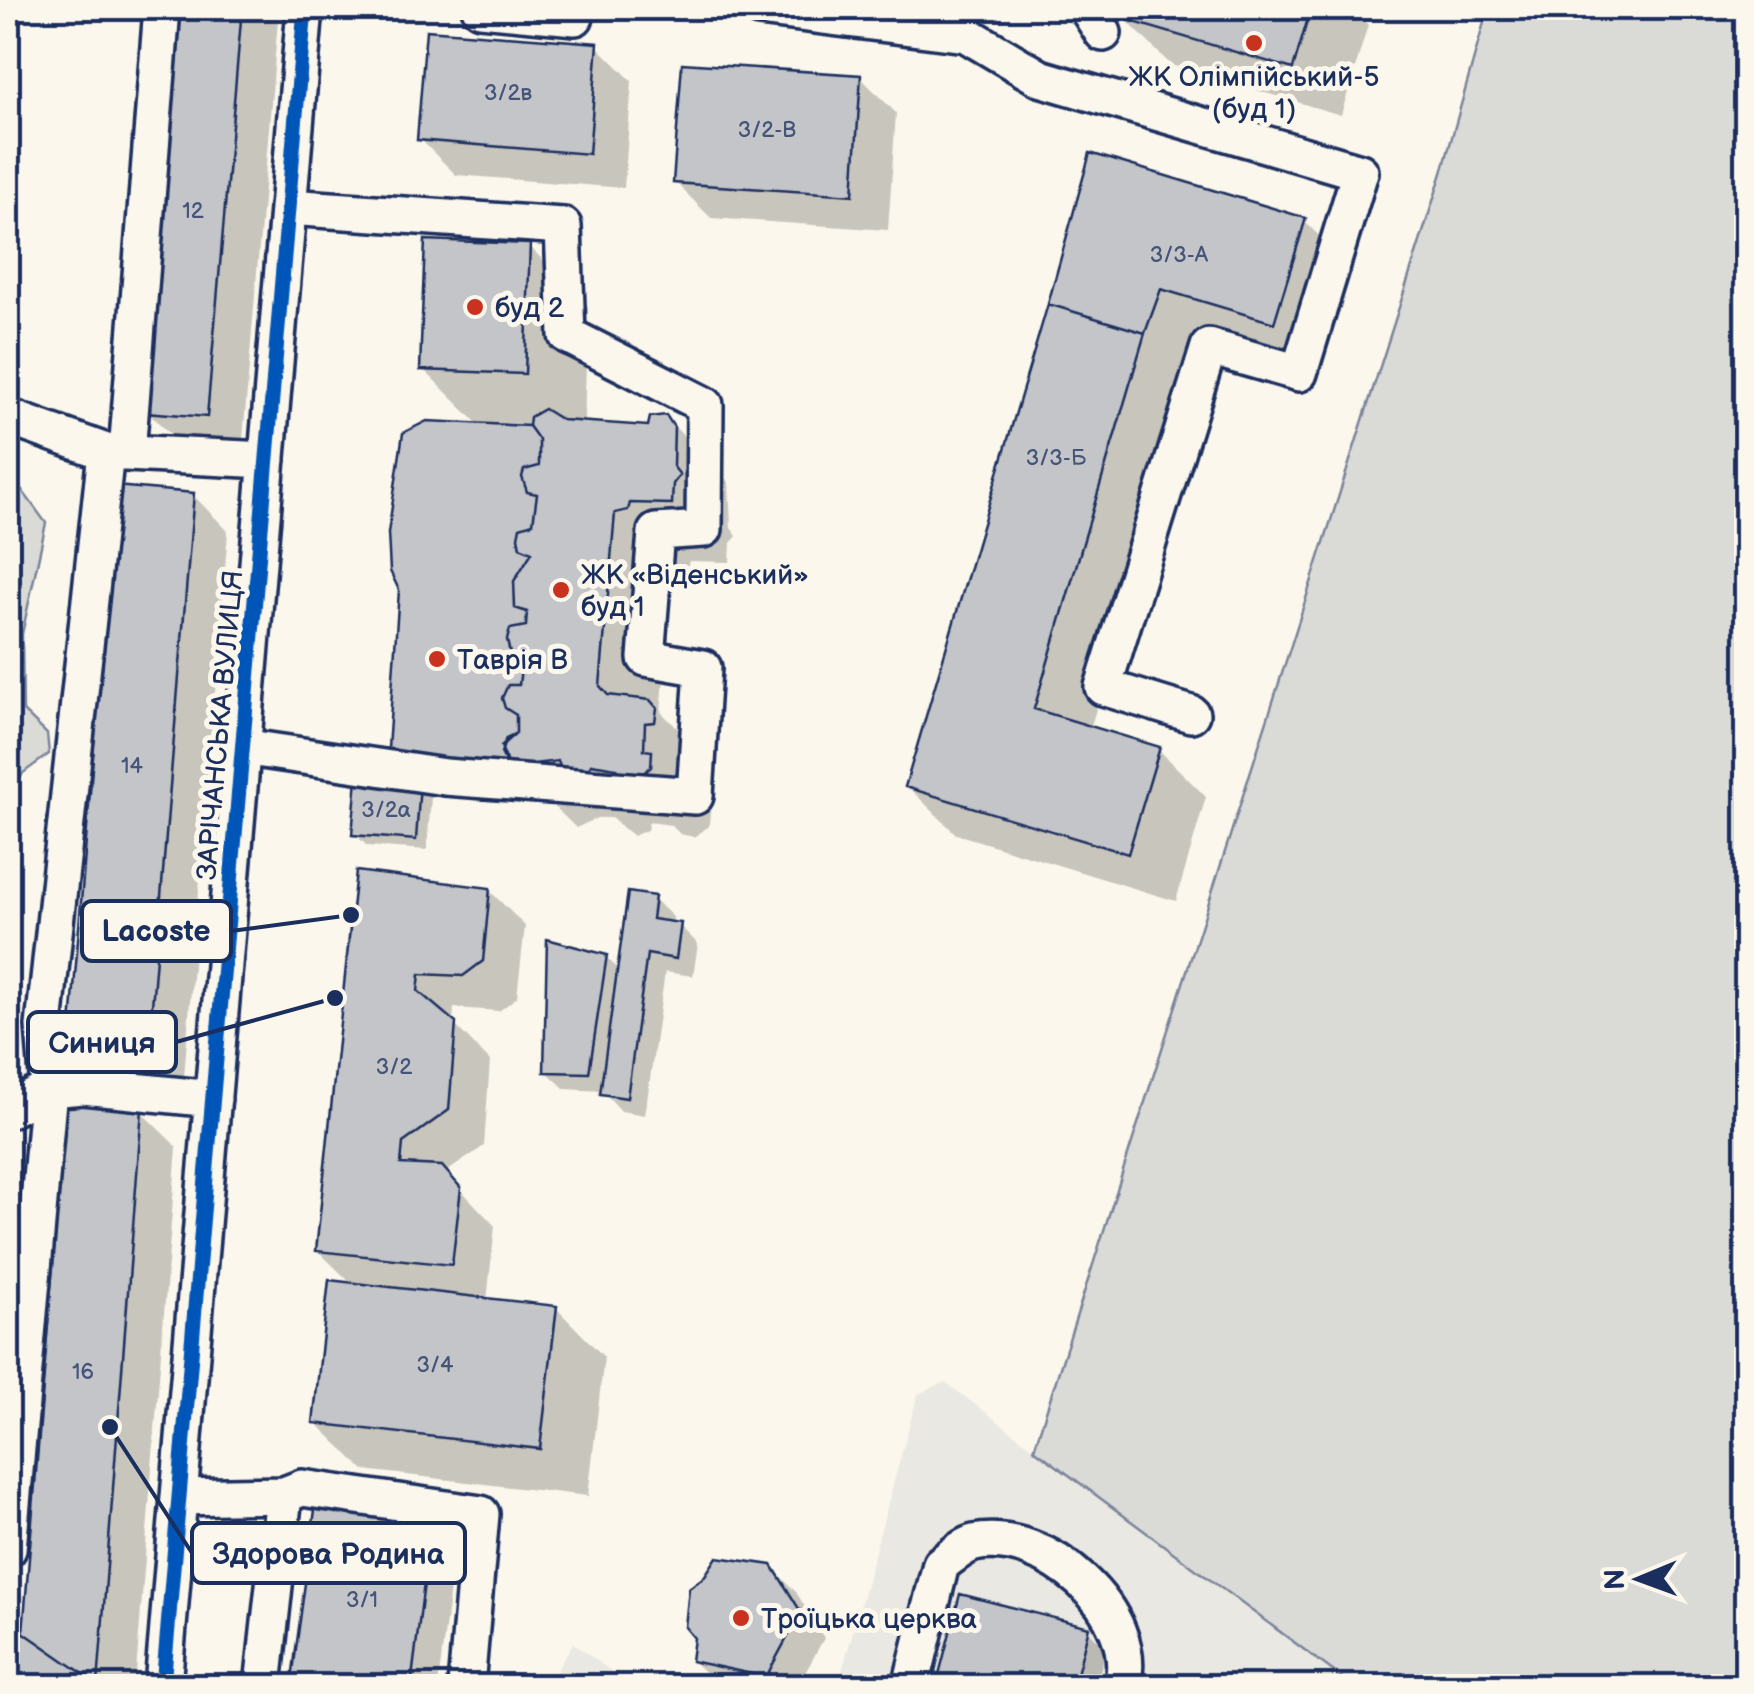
<svg xmlns="http://www.w3.org/2000/svg" width="1754" height="1694" viewBox="0 0 1754 1694" font-family="'Balsamiq Sans',sans-serif">
<rect width="100%" height="100%" fill="#fbf7ec"/>
<filter id="ink" filterUnits="userSpaceOnUse"><feTurbulence type="fractalNoise" baseFrequency=".01" numOctaves="2"/><feDisplacementMap in="SourceGraphic" scale="20" xChannelSelector="R" yChannelSelector="G"/><feConvolveMatrix kernelMatrix="1 2 1 2 8 2 1 2 1" color-interpolation-filters="sRGB"/></filter>
<g filter="url(#ink)">
<path fill="#eae8e2" d="M945 1382 1353 1686H838L918 1394Z
M573 1643 631 1686H547Z"/>
<path fill="#dadad7" stroke="#7a849a" stroke-width="2.5" d="M1488 8H1746V1686H1353L1034 1449 1442 173Z
M8 471 46 523 22 634 23 711 47 734 49 754 23 773 8 803Z"/>
<path fill="#0003" d="M181 8H279L242 451 183 447 147 411Z
M1126 8H1351L1368 25 1341 115 1171 65 1123 17Z
M597 46 632 81 624 188 456 175 420 139Z
M860 77 896 113 888 230 711 218 676 183Z
M1092 156 1304 221 1353 269 1322 370 1209 336 1090 729 1158 749 1206 797 1176 901 956 834 907 786Z
M529 246 588 306 584 424 649 428 670 422 729 482 731 528 737 536 731 543 730 562 689 561 687 568 674 571 661 712 713 763 714 779 703 781 702 805 710 812 709 826 694 837 680 834 671 825 649 822 647 830 633 836 611 818H597L576 828 509 762 407 767 480 426 423 369Z
M193 495 228 531 184 1077 108 1071 72 1036Z
M419 785 431 797 427 850 367 846 355 834Z
M358 874 489 890 525 926 517 997 499 1011 454 1008 453 1023 490 1061 484 1146 445 1173 495 1226 487 1301 556 1308 604 1357 588 1496 364 1470 315 1422 353 1285 318 1251Z
M654 899 673 917 672 924 679 925 698 944 693 976 665 972 645 1115 621 1111 603 1091 565 1089 546 1071 606 957 620 971Z
M141 1112 177 1147 135 1686H8V1643L26 1634Z
M319 1498 432 1514 456 1539 438 1686H293Z
M771 1567 796 1592 824 1638 798 1686 718 1685 693 1661 696 1637Z
M962 1597 1087 1630 1106 1648 1096 1686H939Z"/>
<path fill="#c3c5c9" stroke="#1b2f5e" stroke-width="2.5" d="M179 8H242L207 417 145 412Z
M1123 8H1311L1293 69 1120 18Z
M426 30 598 43 589 154 417 140Z
M682 63 861 75 853 195 673 183Z
M1090 153 1306 218 1274 323 1161 289 1145 333 1048 304Z
M425 240 530 244 525 374 420 370Z
M1048 304 1145 333 1034 709 1160 747 1128 854 905 787Z
M544 409 562 420 648 426 650 417 666 415 674 427 673 466 680 475 673 484 672 504 630 503 628 510 615 513 600 686 608 695 650 700 657 708 655 722 645 723 644 750 652 751 651 767 634 780 618 775 617 768 591 764 589 771 564 776 558 761 508 767 501 753 506 738 516 733V715L505 708 502 698 508 685H519L522 660 510 654 507 640 510 629 526 626 527 612 515 608 514 581 532 552 520 547 518 537 520 527 533 523 537 494 527 492 522 477 524 470 539 466V440L529 426 530 417Z
M427 421 529 426 539 440V466L524 470 522 477 527 492 537 494 533 523 520 527 518 537 520 547 532 552 514 581 515 608 527 612 526 626 510 629 507 640 510 654 522 660 519 685H508L502 698 505 708 516 715V733L501 746 508 767 399 762 388 749 399 590 390 571 388 533 403 433Z
M115 486 194 493 149 1043 70 1037Z
M357 778 420 783 416 840 352 835Z
M356 871 490 888 483 961 463 976 420 974 418 991 456 1023 449 1110 403 1143 401 1164 442 1166 461 1188 452 1265 316 1251Z
M628 892 655 896 652 919 681 923 676 959 647 954 627 1098 600 1094Z
M547 939 607 955 589 1073 544 1072Z
M66 1103 142 1109 98 1684 23 1632Z
M329 1280 557 1306 540 1449 313 1423Z
M317 1495 433 1512 411 1686H291Z
M717 1557 772 1565 801 1612 766 1677 691 1661 694 1638 685 1627 689 1588 704 1577Z
M960 1594 1089 1627 1074 1686H936Z
M23 1632 98 1684 8 1686V1640Z"/>
<g fill="none" stroke-linecap="round" stroke-linejoin="round">
<defs>
<path id="minor" d="M480 8 575 17
M759 8 966 34 1040 78 1360 172 1299 373 1209 347 1103 687 1191 714
M1087 8 1103 33
M8 417 106 452
M127 453 162 8
M242 747 445 777 695 796 703 668 646 658 656 532 704 529 705 405 567 335 563 226 288 207
M8 1110 49 1089 83 1086 213 1099
M284 1495 302 1488 481 1514 466 1686
M179 1497 284 1495 263 1686
M8 1549 49 1089 44 1026 106 452 267 460
M163 1686 305 8
M911 1686 941 1564C951 1557 963 1546 974 1543 1046 1528 1142 1613 1122 1686"/>
</defs>
<use href="#minor" stroke="#1b2f5e" stroke-width="42"/>
<use href="#minor" stroke="#fbf7ec" stroke-width="35"/>
<defs>
<path id="cycleway" d="M163 1686 305 8"/>
</defs>
<use href="#cycleway" stroke="#fbf7ec" stroke-width="21"/>
<use href="#cycleway" stroke="#0057b8" stroke-width="15"/>
</g>
</g>
<g fill="#c8321e" stroke="#fbf7ec" stroke-width="4">
<circle cx="1254" cy="43" r="10"/>
<circle cx="475" cy="307" r="10"/>
<circle cx="561" cy="590" r="10"/>
<circle cx="437" cy="659" r="10"/>
<circle cx="741" cy="1618" r="10"/>
</g>
<g text-anchor="middle" stroke-width="10" stroke-linejoin="round" paint-order="stroke">
<g font-size="22" fill="#455479">
<text x="508" y="100">3/2в</text>
<text x="767" y="137">3/2-В</text>
<text x="193" y="218">12</text>
<text x="1179" y="262">3/3-А</text>
<text x="1056" y="465">3/3-Б</text>
<text x="132" y="773">14</text>
<text x="386" y="817">3/2а</text>
<text x="394" y="1074">3/2</text>
<text x="435" y="1372">3/4</text>
<text x="83" y="1379">16</text>
<text x="362" y="1607">3/1</text>
</g>
<g font-size="28" fill="#1b2f5e" stroke="#fbf7ec" text-anchor="start">
<text x="1254" y="86" text-anchor="middle">ЖК Олімпійський-5<tspan x="1254" dy="32">(буд 1)</tspan></text>
<text x="495" y="317">буд 2</text>
<text x="581" y="584">ЖК «Віденський»<tspan x="581" dy="32">буд 1</tspan></text>
<text x="457" y="669">Таврія В</text>
<text x="761" y="1628">Троїцька церква</text>
</g>
<g font-size="28" fill="#1b2f5e" stroke="#fbf7ec">
<text transform="translate(219 725) rotate(-85)" y="10">ЗАРІЧАНСЬКА ВУЛИЦЯ</text>
</g>
</g>
<path fill="none" stroke="#1b2f5e" stroke-width="4" d="M351 915L231 931M335 998L176 1042M110 1427L192 1553"/>
<g fill="#1b2f5e" stroke="#fbf7ec" stroke-width="4">
<circle cx="351" cy="915" r="10"/>
<circle cx="335" cy="998" r="10"/>
<circle cx="110" cy="1427" r="10"/>
</g>
<g fill="#fbf7ec" stroke="#1b2f5e" stroke-width="4">
<rect x="82" y="901" width="149" height="60" rx="10"/>
<rect x="28" y="1012" width="148" height="60" rx="10"/>
<rect x="192" y="1523" width="273" height="60" rx="10"/>
</g>
<g font-size="30" text-anchor="middle" font-weight="bold" fill="#1b2f5e">
<text x="156" y="941">Lacoste</text>
<text x="102" y="1053">Синиця</text>
<text x="328" y="1564">Здорова Родина</text>
</g>
<rect width="1754" height="1694" fill="none" stroke="#fbf7ec" stroke-width="40"/>
<rect x="20" y="20" width="1714" height="1654" fill="none" stroke="#1b2f5e" stroke-width="4" filter="url(#ink)"/>
<g transform="translate(1639 1579) rotate(269)" stroke="#fbf7ec" stroke-width="8" paint-order="stroke">
<path d="M0-8L18 38L0 25L-18 38Z" fill="#1b2f5e"/>
<text y="-15" font-size="28" font-weight="bold" text-anchor="middle" fill="#1b2f5e">N</text>
</g>
</svg>
